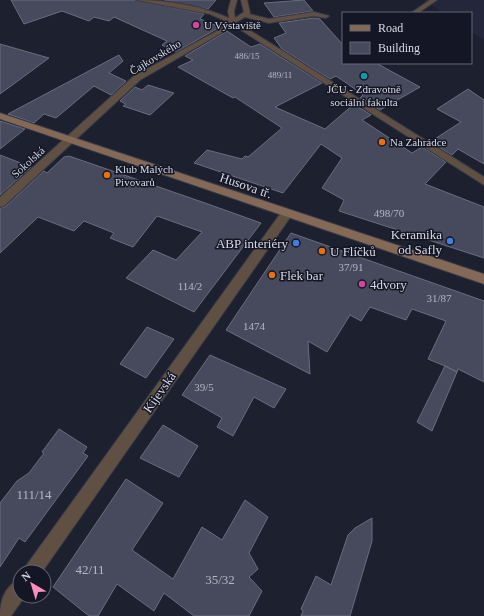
<svg xmlns="http://www.w3.org/2000/svg" width="484" height="616" viewBox="0 0 484 616" font-family="'Times New Roman',serif">
<rect width="100%" height="100%" fill="#1d202f"/>
<path fill="#24273c" d="M424 0H484V40L471 32V13H443Z"/>
<path fill="#474a5c" stroke="#6a6d80" d="M11 0H135L204 14 200 19 220 27 176 52 162 45 167 41 114 17 109 21 94 17 89 21 62 11 24 24Z
M164 0H216L208 9Z
M304 0 313 11 274 17 264 3Z
M314 18 320 19 343 45V63H376L420 87 380 110 360 98 363 95 345 82 336 76 330 79 282 49 274 38 286 33 279 23Z
M227 31 251 47 260 44 322 83 275 107 325 129 354 104 371 115 362 120 412 153 422 147 446 162 425 184 484 207V258L339 211 344 200 322 188 342 158 321 144 283 193 194 163 207 150 242 159 245 156 248 157 282 128 235 97 233 98 178 67 193 60 185 56Z
M0 44 49 58 0 94Z
M119 55 123 61 109 73 126 81 111 95 94 86 56 118 44 114 34 123 8 114Z
M148 85 174 93 150 115 123 106 126 104 120 101 135 87 142 90Z
M468 89 484 100V164L458 149 452 155 430 142 461 122 437 109Z
M0 121 25 129 0 149Z
M0 155 31 167 0 195Z
M69 156 205 203 261 223 194 312 126 278 153 250 176 260 202 232 157 216 133 247 110 238 114 233 84 221 74 231 38 217 0 253V208L5 207 44 171 47 173 64 157Z
M291 233 484 301V382L458 369 457 372 445 366 457 372 432 431 417 422 445 366 428 359 446 321 412 309 406 320 370 307 361 321 350 315 327 352 308 341 310 374 226 330Z
M147 327 174 339 146 378 120 364Z
M210 355 286 389 274 408 254 397 233 436 217 427 222 418 182 395Z
M163 425 198 446 179 477 140 458Z
M59 429 87 447 83 453 88 456 25 542 19 538 0 567V503L17 481 29 473 44 453 42 452Z
M126 479 163 503 132 550 173 579 202 527 222 540 245 500 268 517 249 553 258 569 249 577 262 591 249 616H194L164 593 154 611 117 584 98 616H89L53 587Z
M372 518V541L350 616H301L303 611 301 609 316 576 331 585 348 535 355 528Z"/>
<g fill="none" stroke-linecap="round" stroke-linejoin="round">
<defs>
<path id="lane" d="M231 0H237L234 11 235 18 244 12 241 0H247L250 13 249 14 269 19 314 12 329 16 326 18 314 16 269 23 245 17 233 24 230 22 228 11Z
M430 0H437L418 13H411Z"/>
<path id="street" d="M136 0C169 0 205 6 235 21L484 177V185L233 25 223 32 140 80 4 206 0 207V197L134 76 219 30 228 22 210 14Z
M287 209 292 213 291 216 42 572H24L26 566 283 210Z
M20 579V596H25L11 616H0C0 601 5 586 20 579Z"/>
<path id="secondary" d="M0 113 484 274V284L0 119Z"/>
</defs>
<use href="#lane" stroke="#373a48" stroke-width="2"/>
<use href="#street" stroke="#373a48" stroke-width="2"/>
<use href="#secondary" stroke="#373a48" stroke-width="2"/>
<use href="#lane" fill="#604f43" fill-rule="evenodd"/>
<use href="#street" fill="#604f43" fill-rule="evenodd"/>
<use href="#secondary" fill="#836956" fill-rule="evenodd"/>
</g>
<g fill="#d1479c" stroke="#141625" stroke-width="1.5">
<circle cx="196" cy="25" r="4"/>
<circle cx="362" cy="284" r="4"/>
</g>
<circle fill="#0f9aa8" stroke="#141625" stroke-width="1.5" cx="364" cy="76" r="4"/>
<g fill="#e8710a" stroke="#141625" stroke-width="1.5">
<circle cx="382" cy="142" r="4"/>
<circle cx="107" cy="175" r="4"/>
<circle cx="322" cy="251" r="4"/>
<circle cx="272" cy="275" r="4"/>
</g>
<g fill="#3f7fe0" stroke="#141625" stroke-width="1.5">
<circle cx="450" cy="241" r="4"/>
<circle cx="296" cy="243" r="4"/>
</g>
<g text-anchor="middle" stroke-width="3" stroke-linejoin="round" paint-order="stroke">
<g font-size="9" fill="#b4b6c3">
<text x="247" y="59">486/15</text>
<text x="280" y="78">489/11</text>
</g>
<g font-size="11" fill="#d8dae5" stroke="#141625" text-anchor="start">
<text x="204" y="29">U Výstaviště</text>
<text x="364" y="93" text-anchor="middle">JČU - Zdravotně<tspan x="364" dy="13">sociální fakulta</tspan></text>
<text x="390" y="146">Na Zahrádce</text>
<text x="115" y="173">Klub Malých<tspan x="115" dy="13">Pivovarů</tspan></text>
</g>
<g font-size="11" fill="#d8dae5" stroke="#141625">
<text transform="translate(155 57) rotate(-31)" y="4">Čajkovského</text>
<text transform="translate(28 162) rotate(-42)" y="4">Sokolská</text>
</g>
<g font-size="11" fill="#b4b6c3">
<text x="389" y="217">498/70</text>
<text x="351" y="271">37/91</text>
<text x="190" y="290">114/2</text>
<text x="439" y="302">31/87</text>
<text x="254" y="330">1474</text>
<text x="204" y="391">39/5</text>
</g>
<g font-size="13" fill="#d8dae5" stroke="#141625">
<text transform="translate(246 185) rotate(19)" y="5">Husova tř.</text>
<text transform="translate(159 392) rotate(-55)" y="5">Kijevská</text>
</g>
<g font-size="13" fill="#d8dae5" stroke="#141625" text-anchor="start">
<text x="442" y="239" text-anchor="end">Keramika<tspan x="442" dy="15">od Safly</tspan></text>
<text x="288" y="248" text-anchor="end">ABP interiéry</text>
<text x="330" y="256">U Flíčků</text>
<text x="280" y="280">Flek bar</text>
<text x="370" y="289">4dvory</text>
</g>
<g font-size="13" fill="#b4b6c3">
<text x="34" y="499">111/14</text>
<text x="90" y="574">42/11</text>
<text x="220" y="584">35/32</text>
</g>
</g>
<rect x="342" y="12" width="130" height="52" fill="#141625" stroke="#626472"/>
<rect x="350" y="25" width="20" height="6" fill="#836956" stroke="#626472"/>
<text x="378" y="32" font-size="12" fill="#d8dae5">Road</text>
<rect x="350" y="42" width="20" height="12" fill="#474a5c" stroke="#626472"/>
<text x="378" y="52" font-size="12" fill="#d8dae5">Building</text>
<g transform="translate(32 584) rotate(322)"><circle r="19" fill="#141625" stroke="#626472"/>
<path d="M0-3L7 15L0 10L-7 15Z" fill="#fd8ebe"/>
<text y="-6" font-size="11" font-weight="bold" text-anchor="middle" fill="#d8dae5">N</text>
</g>
</svg>
